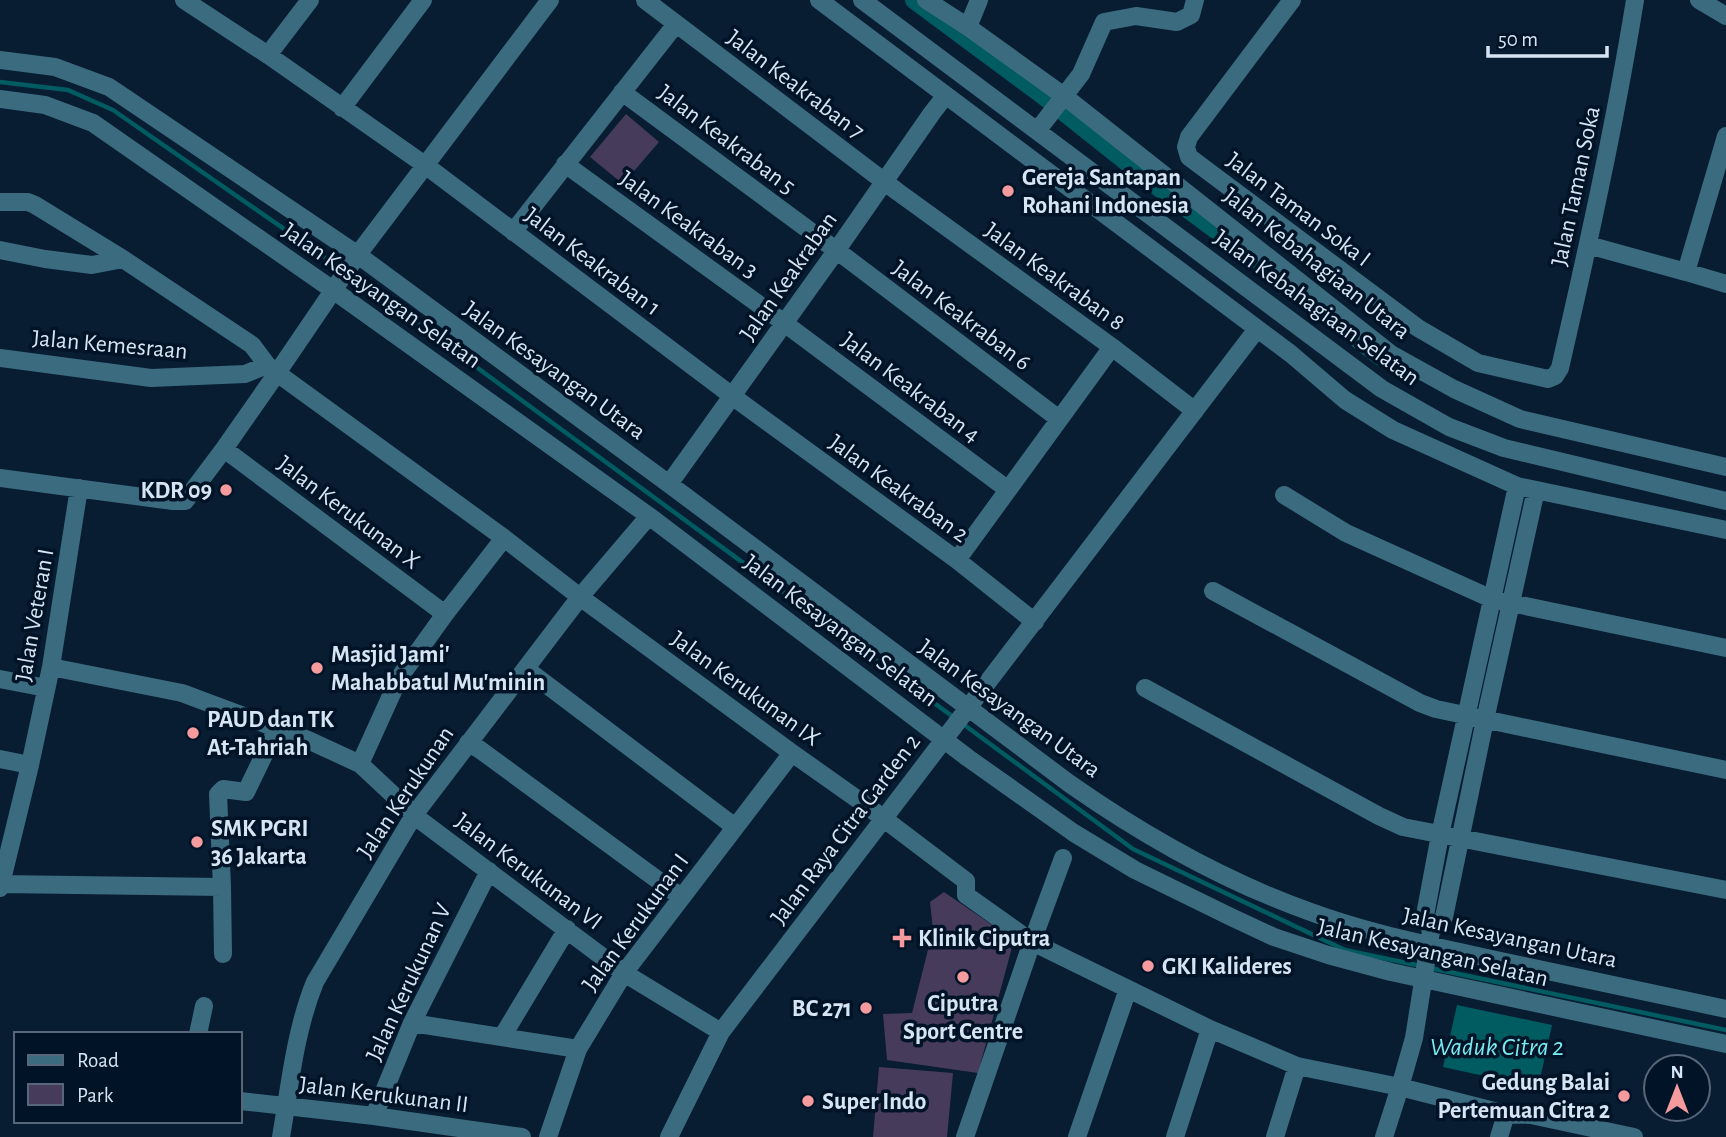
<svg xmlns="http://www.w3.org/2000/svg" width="1726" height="1137" viewBox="0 0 1726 1137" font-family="'Alegreya Sans',sans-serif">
<rect width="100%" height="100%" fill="#081c32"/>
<path fill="#473b5b" d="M626 114 659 142 623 184 590 157Z
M944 892 1014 940 978 1073 887 1060 883 1014 912 1013 933 930 930 902Z
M879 1067 953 1073 947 1137H873Z"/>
<path fill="#005c61" d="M1457 1005 1552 1025 1538 1088 1443 1067Z"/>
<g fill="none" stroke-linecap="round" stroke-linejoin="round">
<path stroke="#005c61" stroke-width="4.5" d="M0 82 68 90 113 110 343 270
M351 275 956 719
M963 724 1133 849 1345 950 1421 966
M1430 968 1726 1030"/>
<path stroke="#005c61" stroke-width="18" d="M914 0 1042 95 1159 188 1271 271 1379 356 1399 366"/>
<path stroke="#3b6b7e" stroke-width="18" d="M184 0 268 55 425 165 743 404 957 560 1035 622
M645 0 898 192 1112 347 1195 411
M819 0 1291 354 1345 400 1393 430 1517 486 1726 530
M862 0 1382 389 1449 427 1504 448 1726 501
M926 0 968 27 1064 96 1391 354 1454 389 1520 419 1726 467
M1292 0 1189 137 1186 147 1189 157 1418 328 1478 363 1548 379 1555 376 1560 368C1588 246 1615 124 1635 0
M1699 0 1726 16
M968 27 979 0
M268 55 310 0
M0 60 55 67 109 87 358 255 669 484 1070 784C1143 835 1224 881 1308 911 1364 932 1424 944 1482 957 1563 974 1645 992 1726 1009
M622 92 848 259 1059 419
M0 99 45 105 93 123 333 290 649 516 968 758 1074 833 1135 870 1231 917 1274 937 1328 955 1391 972 1726 1044
M342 108 423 0
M1037 131 1081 74 1104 22 1136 16 1177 22 1191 15 1195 0
M565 164 772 314 1007 489
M0 202H28L35 205 123 259 252 345 267 365
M513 232 676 24
M1588 245 1686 272 1726 136
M0 250 45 259 92 265 123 259
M1686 272 1726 284
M0 358 151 378 245 374 267 365 277 373 356 257 550 0
M224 449 445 614
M0 478 173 501H185L224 449 277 373 504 538 580 597 792 753 867 806 966 881V895L1032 942 1210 1029 1297 1066 1400 1087 1506 1114 1531 1115 1634 1137
M669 484 836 251 932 113 946 95
M1284 495 1346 533 1492 599 1726 648
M957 560 1112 347
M1213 591 1420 703 1436 709 1726 770
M51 667 182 693 308 740 360 764 420 820 624 973 721 1032
M526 669 735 827
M0 679 46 688
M1145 688 1379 816 1403 827 1726 890
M468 743 479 749 681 897
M0 759 30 765
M360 764 399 678 445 614 504 538
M1 884 222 887 223 954
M222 887 218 794 223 789 246 792 277 728
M0 888 30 765 51 667 79 488
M1431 931 1444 917 1485 720 1536 490
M412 1023 578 1049
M198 1034 204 1006
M502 1037 567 929
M240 1101 374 1116 522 1137
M374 1116 412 1023 489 871
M281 1137C290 1085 295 1031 315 982L414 815 580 597 649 516
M548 1137 578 1049 624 973 792 753
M669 1137 721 1032 1257 329
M965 1137 1032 942 1063 858
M1077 1137 1128 989
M1175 1137 1210 1029
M1275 1137 1297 1066
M1384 1137 1400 1087 1414 1038 1431 931 1425 915 1440 835 1517 486
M1499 1137 1506 1114"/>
</g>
<g fill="#f59b9e" stroke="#011327" stroke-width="2.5">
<circle cx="1008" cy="191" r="7"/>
<circle cx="226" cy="490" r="7"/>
<circle cx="317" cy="668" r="7"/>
<circle cx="193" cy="733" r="7"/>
<circle cx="197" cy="842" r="7"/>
<path d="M898.5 927.5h7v7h7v7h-7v7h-7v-7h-7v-7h7z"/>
<circle cx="1148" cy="966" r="7"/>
<circle cx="963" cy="977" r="7"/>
<circle cx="866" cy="1008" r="7"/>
<circle cx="1624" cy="1096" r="7"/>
<circle cx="808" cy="1101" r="7"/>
</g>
<g text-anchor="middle" stroke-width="7" stroke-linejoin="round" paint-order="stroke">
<g font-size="24" fill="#d7e4f3" stroke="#011327">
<text transform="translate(796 84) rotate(37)" y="8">Jalan Keakraban 7</text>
<text transform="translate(727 139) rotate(37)" y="8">Jalan Keakraban 5</text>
<text transform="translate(1575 186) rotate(-78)" y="8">Jalan Taman Soka</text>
<text transform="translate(1299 209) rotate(37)" y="8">Jalan Taman Soka I</text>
<text transform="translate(689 224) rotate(36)" y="8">Jalan Keakraban 3</text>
<text transform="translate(593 261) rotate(37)" y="8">Jalan Keakraban 1</text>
<text transform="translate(1317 263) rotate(38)" y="8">Jalan Kebahagiaan Utara</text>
<text transform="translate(788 276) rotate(-55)" y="8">Jalan Keakraban</text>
<text transform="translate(1055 276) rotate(36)" y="8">Jalan Keakraban 8</text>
<text transform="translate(382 295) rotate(35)" y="8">Jalan Kesayangan Selatan</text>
<text transform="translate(1317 307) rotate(36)" y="8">Jalan Kebahagiaan Selatan</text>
<text transform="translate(962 315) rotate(37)" y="8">Jalan Keakraban 6</text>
<text transform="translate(110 344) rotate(5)" y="8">Jalan Kemesraan</text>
<text transform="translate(555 370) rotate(36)" y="8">Jalan Kesayangan Utara</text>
<text transform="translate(911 387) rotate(37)" y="8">Jalan Keakraban 4</text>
<text transform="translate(899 488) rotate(36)" y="8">Jalan Keakraban 2</text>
<text transform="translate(349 512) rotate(37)" y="8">Jalan Kerukunan X</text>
<text transform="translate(34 615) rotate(-80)" y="8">Jalan Veteran I</text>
<text transform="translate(841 630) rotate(37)" y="8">Jalan Kesayangan Selatan</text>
<text transform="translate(746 688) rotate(36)" y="8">Jalan Kerukunan IX</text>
<text transform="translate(1010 708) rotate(36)" y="8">Jalan Kesayangan Utara</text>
<text transform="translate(405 792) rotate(-56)" y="8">Jalan Kerukunan</text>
<text transform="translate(845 829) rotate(-53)" y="8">Jalan Raya Citra Garden 2</text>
<text transform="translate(529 871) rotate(37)" y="8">Jalan Kerukunan VI</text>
<text transform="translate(635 922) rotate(-54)" y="8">Jalan Kerukunan I</text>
<text transform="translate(1510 937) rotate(12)" y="8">Jalan Kesayangan Utara</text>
<text transform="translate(1433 952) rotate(13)" y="8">Jalan Kesayangan Selatan</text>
<text transform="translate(408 982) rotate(-65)" y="8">Jalan Kerukunan V</text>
<text transform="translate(384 1094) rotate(7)" y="8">Jalan Kerukunan II</text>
</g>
<g font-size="24" font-weight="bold" fill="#d7e4f3" stroke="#011327" text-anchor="start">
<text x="1022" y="185">Gereja Santapan<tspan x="1022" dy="28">Rohani Indonesia</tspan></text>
<text x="212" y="498" text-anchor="end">KDR 09</text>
<text x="331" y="662">Masjid Jami'<tspan x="331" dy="28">Mahabbatul Mu'minin</tspan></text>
<text x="207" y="727">PAUD dan TK<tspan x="207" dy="28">At-Tahriah</tspan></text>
<text x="211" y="836">SMK PGRI<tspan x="211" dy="28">36 Jakarta</tspan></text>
<text x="918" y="946">Klinik Ciputra</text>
<text x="1162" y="974">GKI Kalideres</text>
<text x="963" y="1011" text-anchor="middle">Ciputra<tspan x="963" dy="28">Sport Centre</tspan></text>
<text x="852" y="1016" text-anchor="end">BC 271</text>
<text x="1610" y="1090" text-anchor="end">Gedung Balai<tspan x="1610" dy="28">Pertemuan Citra 2</tspan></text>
<text x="822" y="1109">Super Indo</text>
</g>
<g font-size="26" font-style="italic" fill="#79ebf2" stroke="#011327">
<text x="1497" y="1055">Waduk Citra 2</text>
</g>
</g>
<rect x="14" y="1032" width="228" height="91" fill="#011327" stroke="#576779" stroke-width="2"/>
<rect x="28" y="1055" width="35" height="10" fill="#3b6b7e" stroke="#576779" stroke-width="2"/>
<text x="77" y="1067" font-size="21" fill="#d7e4f3">Road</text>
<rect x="28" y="1084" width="35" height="21" fill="#473b5b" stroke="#576779" stroke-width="2"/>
<text x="77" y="1102" font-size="21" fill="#d7e4f3">Park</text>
<g transform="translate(1677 1088)"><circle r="33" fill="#011327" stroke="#576779" stroke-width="2"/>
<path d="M0-5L12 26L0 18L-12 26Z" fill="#f59b9e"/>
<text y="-10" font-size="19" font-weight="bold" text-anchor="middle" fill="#d7e4f3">N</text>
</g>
<path d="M1488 46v10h119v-10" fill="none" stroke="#d7e4f3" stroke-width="3.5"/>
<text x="1498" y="46" font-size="21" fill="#d7e4f3" stroke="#011327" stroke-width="5" paint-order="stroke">50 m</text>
</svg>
